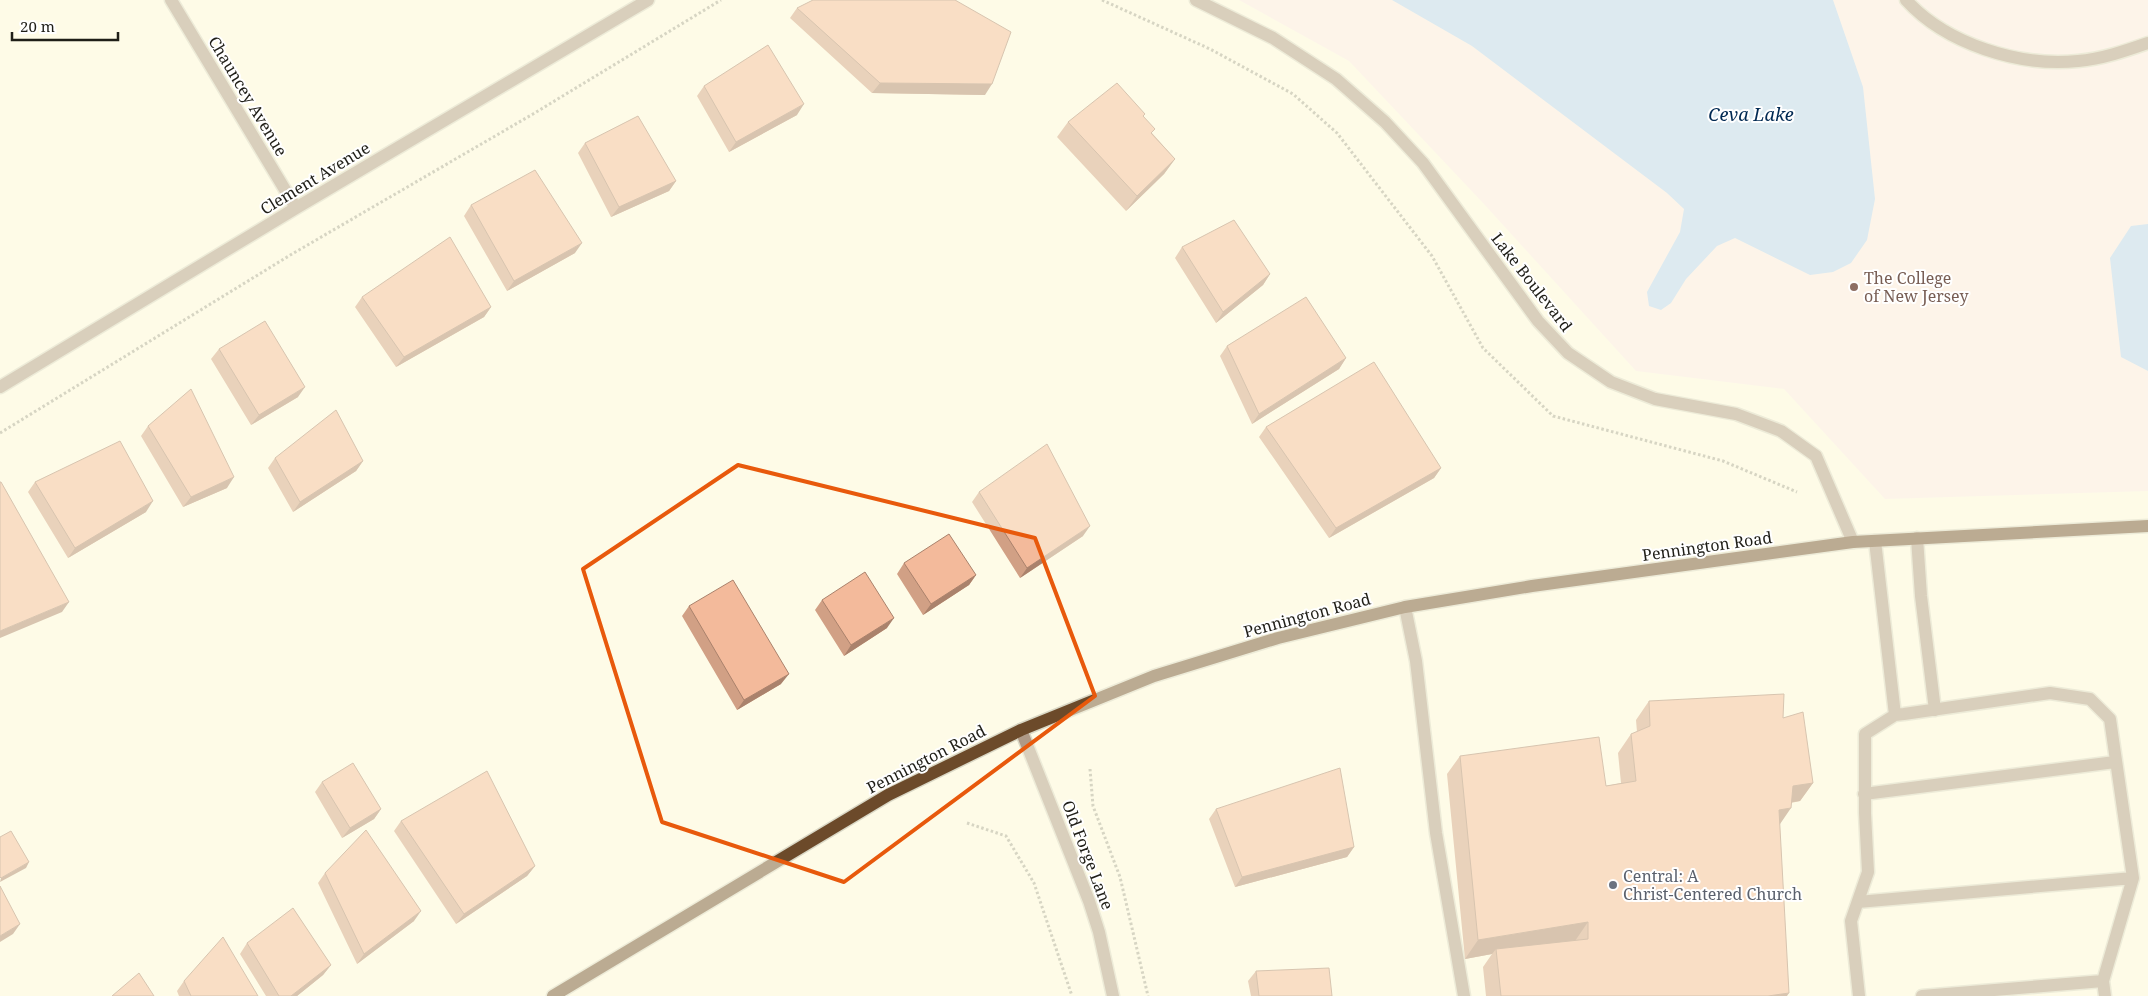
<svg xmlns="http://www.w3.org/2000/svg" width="2148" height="996" viewBox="0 0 2148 996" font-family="'Noto Serif',serif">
<rect width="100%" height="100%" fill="#fefbe7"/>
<path fill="#fcecec" d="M1239 0H2148V491L1885 499 1784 389 1636 371 1483 203 1349 61Z"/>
<path fill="#b5d5fa" d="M1392 0H1833L1863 87 1875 199 1867 240 1851 263 1833 272 1810 275 1735 238 1717 246 1686 279 1671 303 1661 310 1649 306 1647 292 1680 232 1684 209 1667 193 1472 46Z
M2148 224V371L2121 357 2110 258 2131 226Z"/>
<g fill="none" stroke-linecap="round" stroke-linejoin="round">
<defs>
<path id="lane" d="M1917 538 1921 596 1935 710
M1875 541 1895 715
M1405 607 1416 661 1436 833 1464 996
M1864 794 2115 762
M1858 902 2133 878
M1859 996 1851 921 1868 872 1865 813V734L1895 715 1904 714 2050 693 2090 699 2110 719 2133 878 2103 981 2105 996
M1922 996 2103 981"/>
<path id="street" d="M171 0 296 208
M1196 0 1273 38 1336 79 1385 122 1423 163 1538 321 1568 353 1611 382 1655 399 1736 414 1781 431 1816 456 1853 542
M1906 0C1946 44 2019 67 2078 61 2102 59 2125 51 2148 43
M0 387 296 208 648 0
M1021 730 1089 901 1099 932 1113 996"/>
<path id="primary" d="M553 996 888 795 1021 730 1154 676 1278 638 1405 607 1532 586 1853 542 2148 526"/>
</defs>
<use href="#lane" stroke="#dad8c6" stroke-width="15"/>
<use href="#street" stroke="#dad8c6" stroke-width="15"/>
<use href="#primary" stroke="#dad8c6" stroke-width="15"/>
<path stroke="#a8a697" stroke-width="3" stroke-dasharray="2.5 2.5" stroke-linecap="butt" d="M1102 0 1210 49 1293 94 1337 133 1432 256 1483 348 1553 416 1723 461 1797 492
M0 433 292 254 533 114 721 0
M1090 769 1093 806 1120 877 1148 996
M967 823 1006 836 1034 883 1072 996"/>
<use href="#lane" stroke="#ae9987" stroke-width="12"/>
<use href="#street" stroke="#ae9987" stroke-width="12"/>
<use href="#primary" stroke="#6c4a2a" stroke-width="12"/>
</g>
<path fill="#d1a085" d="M797 8 985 95 872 93 790 18Z
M704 86 797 115 729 152 697 96Z
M1143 116 1152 133 1175 159 1164 174 1126 211 1057 137 1068 122Z
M585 143 676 181 669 191 611 217 578 153Z
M471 205 575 253 507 291 464 216Z
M1182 247 1270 274 1263 285 1216 323 1175 258Z
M362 297 491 307 484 317 396 367 355 307Z
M1227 346 1346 358 1339 369 1252 424 1220 356Z
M219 349 298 397 251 425 211 359Z
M148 426 227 488 183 507 141 436Z
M1266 427 1441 468 1434 478 1329 538 1259 437Z
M275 458 363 461 356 471 293 512 268 468Z
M35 482 146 512 68 558 28 492Z
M979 492 1083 536 1020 578 972 502Z
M904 563 976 575 969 585 923 615 897 574Z
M822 600 887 628 844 656 815 610Z
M689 606 781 684 737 710 682 616Z
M1649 701 1783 718 1813 783 1800 801 1791 803 1779 824 1787 996H1486L1483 967 1492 954 1465 959 1447 774 1460 756 1606 786 1621 783 1618 753 1631 734 1637 732 1636 720Z
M322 782 381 809 374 819 342 838 315 792Z
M1216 809 1354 847 1347 857 1235 887 1209 819Z
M401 821 535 866 527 876 456 924 394 831Z
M325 873 414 921 357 964 318 883Z
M247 943 331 965 323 975 297 996H266L240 954Z
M1256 971 1332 996H1251L1248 981Z
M184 981 258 996H179L177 991Z"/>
<path fill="#aa826c" d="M880 83 992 84 985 95 872 93Z
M804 104 797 115 729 152 736 142Z
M1175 159 1164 174 1126 211 1137 196Z
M676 181 669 191 611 217 619 207Z
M582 243 575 253 507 291 514 281Z
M1270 274 1263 285 1216 323 1223 312Z
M491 307 484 317 396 367 404 357Z
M1346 358 1339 369 1252 424 1259 414Z
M305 387 298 397 251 425 259 415Z
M363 461 356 471 293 512 300 502Z
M1441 468 1434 478 1329 538 1336 528Z
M234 477 227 488 183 507 191 497Z
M153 501 146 512 68 558 75 548Z
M1090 526 1083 536 1020 578 1027 568Z
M976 575 969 585 923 615 931 604Z
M69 602 62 612 0 638V631Z
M894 618 887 628 844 656 851 645Z
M789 674 781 684 737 710 744 700Z
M1813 783 1800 801 1780 804 1793 786Z
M1791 808 1778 827 1779 810Z
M381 809 374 819 342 838 350 828Z
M1354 847 1347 857 1235 887 1242 877Z
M29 862 26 868 0 882 1 878Z
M535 866 527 876 456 924 464 914Z
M421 911 414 921 357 964 364 954Z
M1588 922 1575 941 1496 949 1492 954 1465 959 1478 940Z
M20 924 13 934 0 942V936Z
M331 965 323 975 297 996H291Z
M1789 993 1787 996H1768Z"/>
<path fill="#f3ba9b" stroke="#aa826c" d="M813 0H955L1011 32 992 84 880 83 797 8Z
M768 45 804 104 736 142 704 86Z
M1117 83 1145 114 1143 116 1155 129 1151 133 1175 159 1137 196 1068 122Z
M638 116 676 181 619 207 585 143Z
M535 170 582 243 514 281 471 205Z
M1234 220 1270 274 1223 312 1182 247Z
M450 237 491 307 404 357 362 297Z
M1306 297 1346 358 1259 414 1227 346Z
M265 321 305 387 259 415 219 349Z
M1374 362 1441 468 1336 528 1266 427Z
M191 389 234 477 191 497 148 426Z
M336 410 363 461 300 502 275 458Z
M120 441 153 501 75 548 35 482Z
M1047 444 1090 526 1027 568 979 492Z
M0 482H1L69 602 0 631Z
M949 534 976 575 931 604 904 563Z
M865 572 894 618 851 645 822 600Z
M733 580 789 674 744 700 689 606Z
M1784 694 1783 718 1803 712 1813 783 1793 786 1791 808 1779 810 1789 993 1768 996H1501L1496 949 1588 939V922L1478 940 1460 756 1599 737 1606 786 1636 781 1631 734 1650 726 1649 701Z
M353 763 381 809 350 828 322 782Z
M1340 768 1354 847 1242 877 1216 809Z
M487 771 535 866 464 914 401 821Z
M366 830 421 911 364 954 325 873Z
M11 831 29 862 1 878 0 877V837Z
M0 886 20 924 0 936Z
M293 908 331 965 291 996H279L247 943Z
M223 937 258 996H191L184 981Z
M1329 968 1332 996H1259L1256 971Z
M139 973 154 996H112Z"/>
<path d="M0 0H2148V996H0ZM738 465 1035 538 1095 696 844 882 662 822 583 569Z" fill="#fefbe7" fill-opacity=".55" fill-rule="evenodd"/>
<path fill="none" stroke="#e8590c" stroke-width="4" stroke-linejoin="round" d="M738 465 1035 538 1095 696 844 882 662 822 583 569Z"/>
<circle fill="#8d6e63" stroke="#fff" stroke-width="2" cx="1854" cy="287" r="5"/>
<circle fill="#6b7280" stroke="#fff" stroke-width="2" cx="1613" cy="885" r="5"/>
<g text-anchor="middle" stroke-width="4" stroke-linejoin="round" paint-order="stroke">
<g font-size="16" fill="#1f1e17" stroke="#fff">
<text transform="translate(248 96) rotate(59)" y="6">Chauncey Avenue</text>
<text transform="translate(315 178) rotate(-31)" y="6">Clement Avenue</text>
<text transform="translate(1532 282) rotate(52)" y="6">Lake Boulevard</text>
<text transform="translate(1707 546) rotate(-8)" y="6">Pennington Road</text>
<text transform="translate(1307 615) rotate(-15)" y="6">Pennington Road</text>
<text transform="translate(926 759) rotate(-27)" y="6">Pennington Road</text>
<text transform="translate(1088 855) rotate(69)" y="6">Old Forge Lane</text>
</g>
<g font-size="16" fill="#785e54" stroke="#fff" text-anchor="start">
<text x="1864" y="284">The College<tspan x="1864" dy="18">of New Jersey</tspan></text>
</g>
<g font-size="16" fill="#5b616d" stroke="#fff" text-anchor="start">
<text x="1623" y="882">Central: A<tspan x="1623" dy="18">Christ-Centered Church</tspan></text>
</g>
<g font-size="18" font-style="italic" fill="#002952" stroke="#fff">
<text x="1751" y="121">Ceva Lake</text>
</g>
</g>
<path d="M12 32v8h106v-8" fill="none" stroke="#1f1e17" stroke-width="2.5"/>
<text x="20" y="32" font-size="15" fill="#1f1e17" stroke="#ffffff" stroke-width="4" paint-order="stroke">20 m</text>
</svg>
